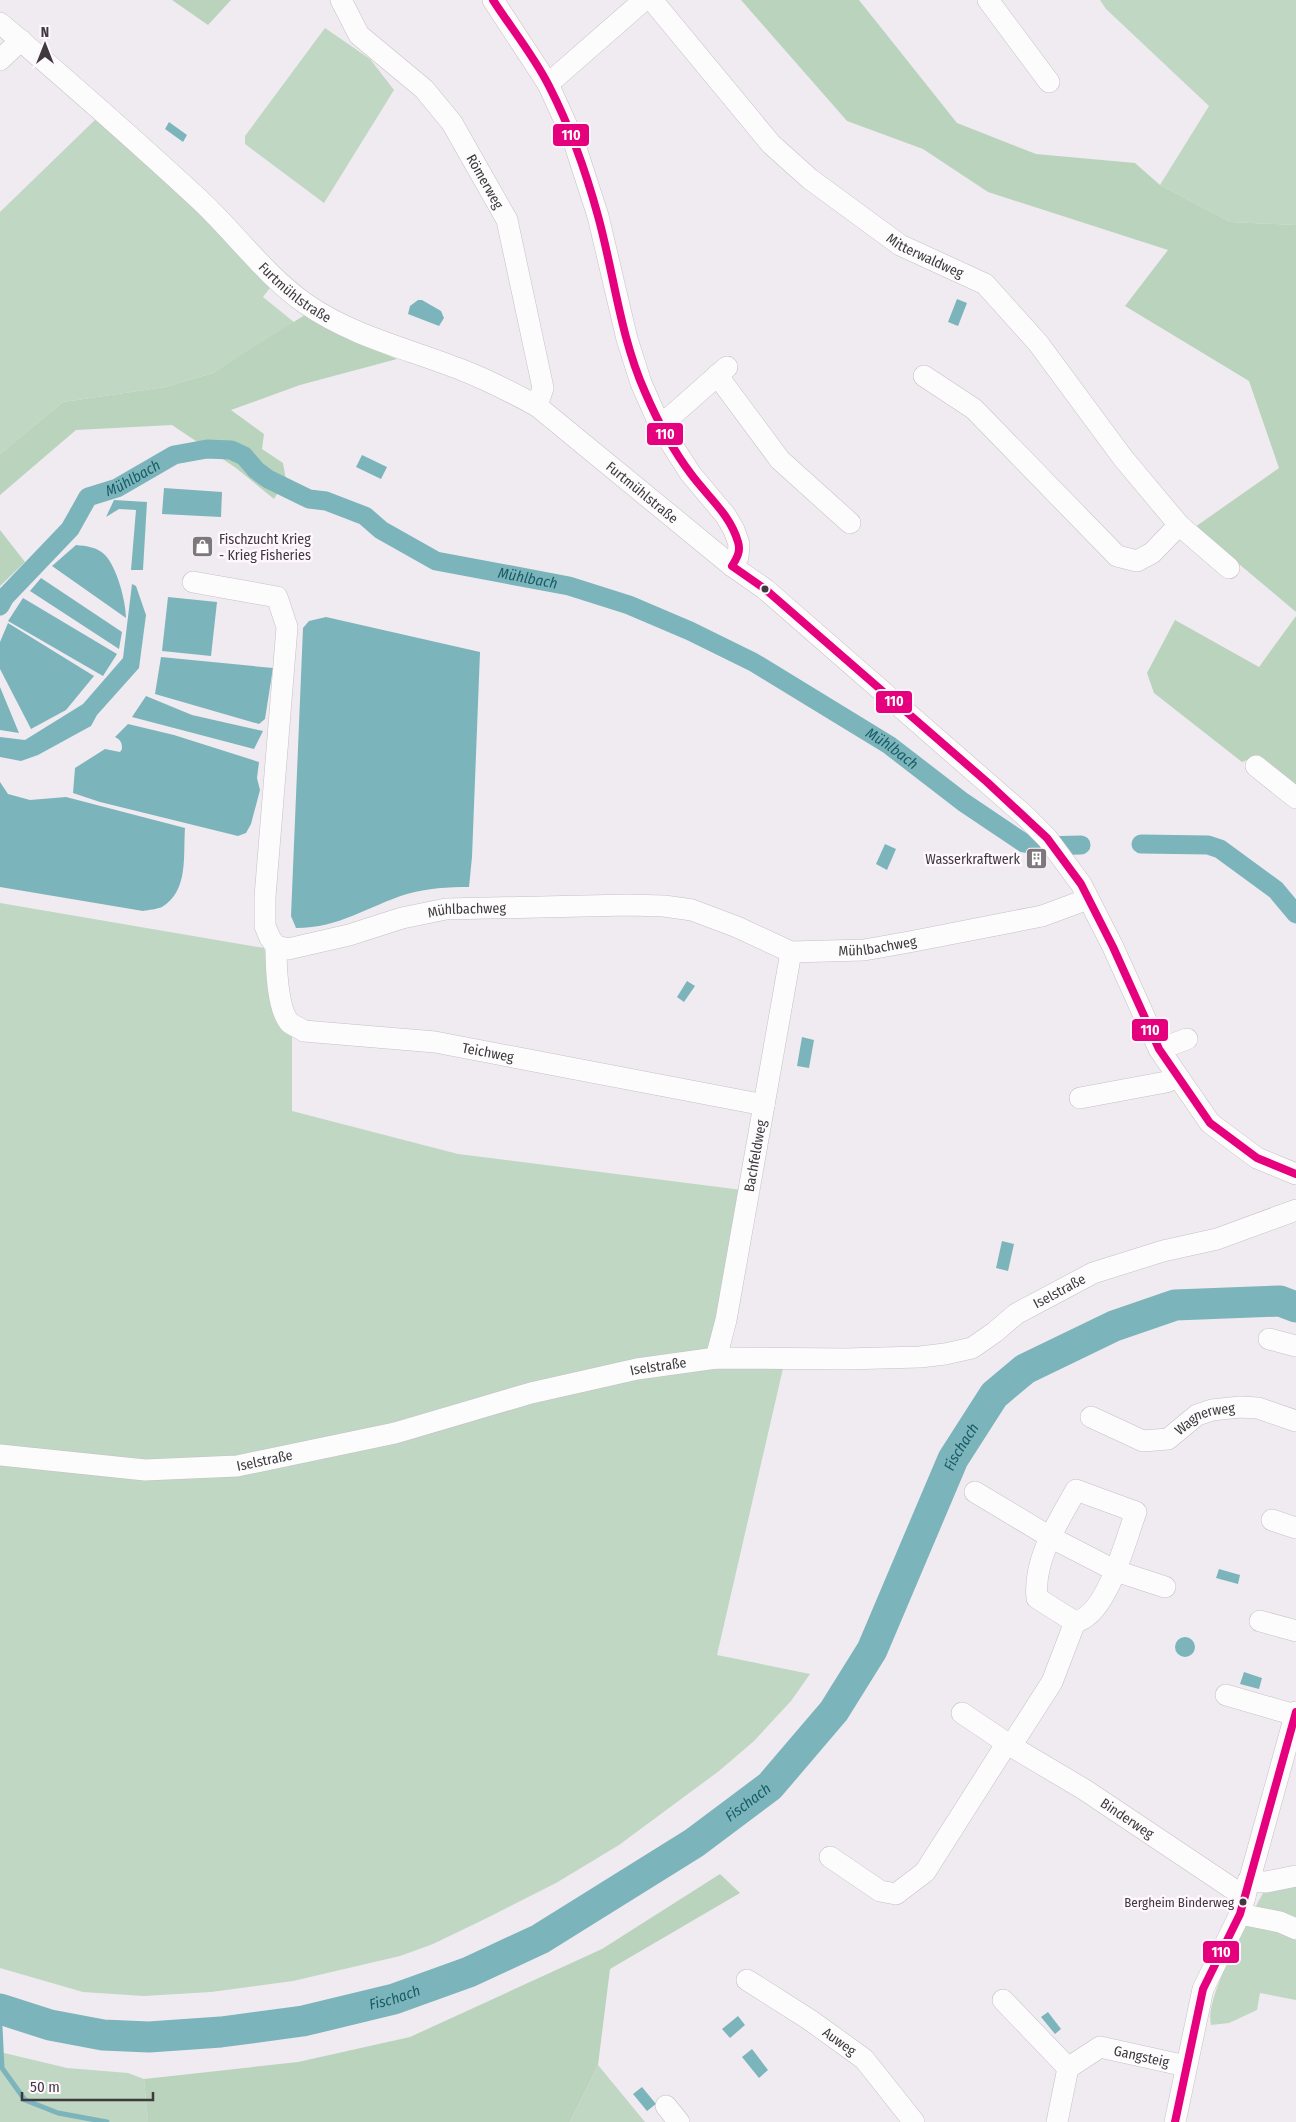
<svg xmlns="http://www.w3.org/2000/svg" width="1296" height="2122" viewBox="0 0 1296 2122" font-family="'Fira Sans Condensed',sans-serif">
<rect width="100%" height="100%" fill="#f0ebf0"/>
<path fill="#bfd7c3" d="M1100 0H1296V225L1230 222 1160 185 1209 106 1106 9Z
M325 28 370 59 394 90 324 203 245 144V136Z
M98 117 273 284 263 297 295 323 213 373 165 387 63 402 0 454V212Z
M0 903 264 948 292 1036V1111L458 1154 742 1190 708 1366 784 1364 717 1655 810 1674 791 1701 754 1741 719 1771 619 1845 556 1883 491 1916 433 1944 400 1956 293 1981 211 1992 144 1996 83 1992 0 1968Z
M1296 1881V2000L1260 1993 1257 2010 1229 2023 1211 2025C1204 1997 1251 1917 1265 1889Z
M0 2052 67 2068 128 2073 144 2079 148 2122H0Z
M598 2065 645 2122H570Z"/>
<path fill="#bad3bd" d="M172 0H231L208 25Z
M741 0H859L957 123 1036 154 1135 163 1160 185 1230 222 1296 225V612L1195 527 1279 468 1249 381 1125 306 1168 250 988 192 923 149 847 121Z
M308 313 340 335 397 359 300 385 231 410 264 434 262 449 283 463 286 480 274 499 236 468 172 425 76 430 0 495V454L63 402 165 387 213 373Z
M0 530 25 562 0 586Z
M1296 616V788L1259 755 1242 762 1154 693 1147 673 1175 620 1259 667Z
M720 1874 740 1893 610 1969 598 2065 570 2122H148L144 2079 298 2062 410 2037 602 1949Z"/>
<path fill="#7cb4bc" d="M169 122 187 135 183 142 165 129Z
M957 299 967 303 958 326 948 322Z
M418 300H422L441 311 444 318 439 326 408 314 410 306Z
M362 455 387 467 381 479 356 467Z
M164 488 222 492 221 517 162 514Z
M114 500 147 502 143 570H131L136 510 119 509 106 517Z
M76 545C87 546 97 547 105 555 117 567 126 602 126 618L52 566Z
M41 578 122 632 119 649 30 591Z
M132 584 136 586 146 615 139 668 97 715 91 726 38 755 21 761 0 757V737L25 740 83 704 123 658Z
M168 597 217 602 211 656 162 651Z
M23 598 117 654 103 676 8 621Z
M326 617 480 652 472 857 469 887C448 887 428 888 407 894 368 906 340 928 296 928L291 916 303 628 309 621Z
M8 623 94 676 66 710 31 729 0 669V642Z
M161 657 273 668 265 719 259 724 155 694Z
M0 687 19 733 0 730Z
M146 696 192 715 263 731 254 749 132 717Z
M128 724 174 735 259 762 257 778 260 790 251 824 246 833 238 836 100 802 73 793 75 768 105 749 120 752 122 749C122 743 121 740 115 737Z
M0 782 8 794 30 800 66 797 185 828C183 855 189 891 162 907 157 909 149 910 143 911L0 887Z
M885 844 896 849 887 870 876 864Z
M687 981 695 986 684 1002 677 997Z
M802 1037 814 1040 809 1068 797 1066Z
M1002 1241 1014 1244 1008 1271 996 1268Z
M1219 1569 1240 1575 1238 1584 1216 1578Z
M1175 1647a10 10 0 1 1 20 0a10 10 0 1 1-20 0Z
M1244 1672 1262 1678 1259 1689 1240 1684Z
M1048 2012 1061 2029 1055 2034 1041 2017Z
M738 2016 745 2025 730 2038 722 2029Z
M752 2049 768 2070 759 2078 742 2057Z
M642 2087 656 2104 647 2111 633 2094Z"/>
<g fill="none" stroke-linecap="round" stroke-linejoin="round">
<path stroke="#7cb4bc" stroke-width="5" d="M0 2027 2 2068 25 2100 58 2113 107 2122"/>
<g stroke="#7cb4bc" stroke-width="19">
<path id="s1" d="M0 606 5 597 70 529 88 497 117 488 174 455 207 449 231 450 244 456 256 470 268 479 309 499 326 501 365 516 381 530 436 561 569 586 629 605 690 631 753 662 889 745 963 802 1024 843 1040 846 1081 845"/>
<path d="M1141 844 1208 845 1220 849 1276 890 1296 914"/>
</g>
<path stroke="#7cb4bc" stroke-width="31" id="s2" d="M0 2009 50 2025 103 2035 149 2037 221 2032 303 2021 394 1999 469 1972 540 1939 694 1843 770 1786 834 1711 872 1650 953 1459 994 1395 1025 1369 1114 1326 1175 1305 1280 1301 1296 1307"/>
<defs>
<g id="minor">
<path id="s3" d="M341 0 359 35 424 89 452 123 507 220 543 388 537 406"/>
<path d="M493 0 548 84 573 139 598 216 627 339 641 383 660 426 690 473 726 516 734 530 739 544 738 557 732 566"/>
<path id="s4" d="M652 0 771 144 810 179 900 245 985 284 1038 343 1123 458 1179 525 1229 568"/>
<path d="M988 0 1049 82"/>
<path id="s5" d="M0 23C68 81 135 140 201 201 236 234 266 276 306 304 354 337 409 349 462 370 488 380 513 393 537 406L732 566 765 589 1023 814 1047 838 1081 884 1113 947 1159 1049 1210 1123 1257 1158 1296 1174"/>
<path d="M0 60 21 40"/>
<path d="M548 84 644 0"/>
<path d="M717 375 780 460 850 523"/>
<path d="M924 376 974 409 1117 556 1137 561 1152 553 1179 525"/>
<path d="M660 426 727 367"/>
<path id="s6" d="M193 582 277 597 287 627 265 897V926L270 938 276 946 288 949 349 935 402 918 446 909 628 905 664 906 692 910 737 927 791 952 864 950 909 942 1042 916 1088 899"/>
<path d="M1256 766 1296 798"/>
<path id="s7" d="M276 946C276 963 277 1010 290 1023 294 1026 300 1028 304 1031L435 1042 764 1105"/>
<path d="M1159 1049 1187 1039"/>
<path d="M1080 1098 1166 1082 1178 1077"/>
<path d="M1269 1339 1296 1346"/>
<path id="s8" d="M716 1358 726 1320 791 952"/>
<path id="s9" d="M1091 1417 1143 1441 1168 1439 1197 1415 1212 1410 1240 1407 1258 1408 1296 1421"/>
<path id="s10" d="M0 1455 145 1470 237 1466 395 1433 531 1393 637 1369 716 1358 845 1359 920 1357 945 1354 972 1348 995 1332 1016 1314 1093 1273 1163 1251 1217 1239 1296 1210"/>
<path d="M975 1492 1050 1537 1116 1571 1165 1587"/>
<path d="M1272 1520 1296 1528"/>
<path d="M1260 1621 1296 1631"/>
<path d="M1226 1695 1295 1715"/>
<path id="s11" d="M962 1713 1011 1746 1085 1790 1245 1897"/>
<path d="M1011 1746 1052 1682 1075 1622 1037 1598C1033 1560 1058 1522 1076 1490L1136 1512C1125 1541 1107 1616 1075 1622"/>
<path d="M830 1857 880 1891 896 1894 925 1872 1007 1743"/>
<path d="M1248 1881 1266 1882 1296 1876"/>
<path d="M1240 1914 1280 1922 1296 1929"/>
<path id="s12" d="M747 1980 810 2020 864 2059 914 2122"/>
<path d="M1003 2000 1068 2068"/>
<path d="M666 2106 679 2122"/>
<path id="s13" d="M1057 2122 1068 2068 1100 2047 1186 2066"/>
<path d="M1175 2122 1203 1989 1240 1914 1296 1712"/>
</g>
</defs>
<use href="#minor" stroke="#c5c0c5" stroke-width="22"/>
<use href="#minor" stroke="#fdfcfd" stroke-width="21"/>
<defs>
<path id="bus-1" d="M493 0C511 28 534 56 549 86 570 127 586 172 598 216 614 274 620 336 645 392 657 420 672 449 691 474 707 496 730 514 738 542 741 551 737 558 732 566
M732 566 765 589 987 782 1047 838 1081 884 1113 947 1159 1049 1210 1123 1257 1158 1296 1174
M1175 2122 1203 1989 1240 1914 1296 1712"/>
</defs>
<use href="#bus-1" stroke="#fff6fe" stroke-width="11"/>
<use href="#bus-1" stroke="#e5007d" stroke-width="8"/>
</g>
<defs>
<symbol id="shop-square" viewBox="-11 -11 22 22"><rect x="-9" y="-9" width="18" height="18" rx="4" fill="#7c787c" stroke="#fff6fe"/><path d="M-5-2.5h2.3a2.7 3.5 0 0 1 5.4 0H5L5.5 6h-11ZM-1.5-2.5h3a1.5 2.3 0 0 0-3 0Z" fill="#fff"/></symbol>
<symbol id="building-square" viewBox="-11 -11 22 22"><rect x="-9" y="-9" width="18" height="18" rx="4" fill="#7c787c" stroke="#fff6fe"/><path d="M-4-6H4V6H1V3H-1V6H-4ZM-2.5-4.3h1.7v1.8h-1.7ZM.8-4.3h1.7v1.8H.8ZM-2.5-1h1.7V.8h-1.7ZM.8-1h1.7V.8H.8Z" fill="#fff"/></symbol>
</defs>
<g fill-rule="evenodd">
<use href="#shop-square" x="190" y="534" width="25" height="25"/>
<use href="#building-square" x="1024" y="846" width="25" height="25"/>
</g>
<g fill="#3e3a3e" stroke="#fff6fe" stroke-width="2">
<circle cx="765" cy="589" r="4.5"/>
<circle cx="1243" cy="1902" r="4.5"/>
</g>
<g text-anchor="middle" stroke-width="5" stroke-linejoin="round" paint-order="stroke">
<g font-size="13" fill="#3e3a3e" stroke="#fff6fe" text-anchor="end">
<text x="1234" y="1907">Bergheim Binderweg</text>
</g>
<g font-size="14" fill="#3e3a3e" stroke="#fff6fe">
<text dy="5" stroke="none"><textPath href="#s3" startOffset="235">Römerweg</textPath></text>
<text dy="5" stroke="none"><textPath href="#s4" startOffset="378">Mitterwaldweg</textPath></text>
<text dy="5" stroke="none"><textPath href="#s5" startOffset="400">Furtmühlstraße</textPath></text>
<text dy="5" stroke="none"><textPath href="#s5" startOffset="805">Furtmühlstraße</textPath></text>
<text dy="5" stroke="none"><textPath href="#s6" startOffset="636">Mühlbachweg</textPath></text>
<text dy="5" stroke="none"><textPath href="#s6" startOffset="1056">Mühlbachweg</textPath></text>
<text dy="5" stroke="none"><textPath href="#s7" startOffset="281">Teichweg</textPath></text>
<text dy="5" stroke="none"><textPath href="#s8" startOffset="206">Bachfeldweg</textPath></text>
<text dy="5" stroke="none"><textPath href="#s10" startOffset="1091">Iselstraße</textPath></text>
<text dy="5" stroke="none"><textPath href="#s10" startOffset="671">Iselstraße</textPath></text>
<text dy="5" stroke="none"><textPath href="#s9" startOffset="126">Wagnerweg</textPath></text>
<text dy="5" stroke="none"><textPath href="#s10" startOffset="266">Iselstraße</textPath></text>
<text dy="5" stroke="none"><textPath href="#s11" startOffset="196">Binderweg</textPath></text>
<text dy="5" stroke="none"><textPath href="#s12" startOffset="111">Auweg</textPath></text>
<text dy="5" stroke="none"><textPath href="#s13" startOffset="136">Gangsteig</textPath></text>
</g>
<g font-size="14" fill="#3e3a3e" stroke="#fff6fe" text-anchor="start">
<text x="219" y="544">Fischzucht Krieg<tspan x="219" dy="16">- Krieg Fisheries</tspan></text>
<text x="1020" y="864" text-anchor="end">Wasserkraftwerk</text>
</g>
<g font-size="15" font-style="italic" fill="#185d64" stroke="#fff6fe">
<text dy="5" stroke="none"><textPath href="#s1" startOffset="190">Mühlbach</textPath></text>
<text dy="5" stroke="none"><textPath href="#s1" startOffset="625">Mühlbach</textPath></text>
<text dy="5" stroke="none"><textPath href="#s1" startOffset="1030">Mühlbach</textPath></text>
<text dy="5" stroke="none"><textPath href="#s2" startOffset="1228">Fischach</textPath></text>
<text dy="5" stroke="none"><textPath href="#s2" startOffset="808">Fischach</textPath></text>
<text dy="5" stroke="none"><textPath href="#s2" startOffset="402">Fischach</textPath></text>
</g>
</g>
<g stroke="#fff6fe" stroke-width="2">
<rect x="552" y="123" width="38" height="24" rx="5" fill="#e5007d"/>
<rect x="646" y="422" width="38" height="24" rx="5" fill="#e5007d"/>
<rect x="875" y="690" width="38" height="24" rx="5" fill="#e5007d"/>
<rect x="1131" y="1018" width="38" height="24" rx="5" fill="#e5007d"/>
<rect x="1202" y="1940" width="38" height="24" rx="5" fill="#e5007d"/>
</g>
<g font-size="14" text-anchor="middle" font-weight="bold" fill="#fff">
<text x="571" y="140">110</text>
<text x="665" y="439">110</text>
<text x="894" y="706">110</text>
<text x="1150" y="1035">110</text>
<text x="1221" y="1957">110</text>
</g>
<g transform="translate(45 45)" stroke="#fff6fe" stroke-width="4" paint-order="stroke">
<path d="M0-4L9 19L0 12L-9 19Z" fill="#3e3a3e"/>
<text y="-8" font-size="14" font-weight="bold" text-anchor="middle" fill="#3e3a3e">N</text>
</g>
<path d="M22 2092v8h131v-8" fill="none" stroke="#3e3a3e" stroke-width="2.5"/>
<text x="30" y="2092" font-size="15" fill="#3e3a3e" stroke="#fff6fe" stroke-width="4" paint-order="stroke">50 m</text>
</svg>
